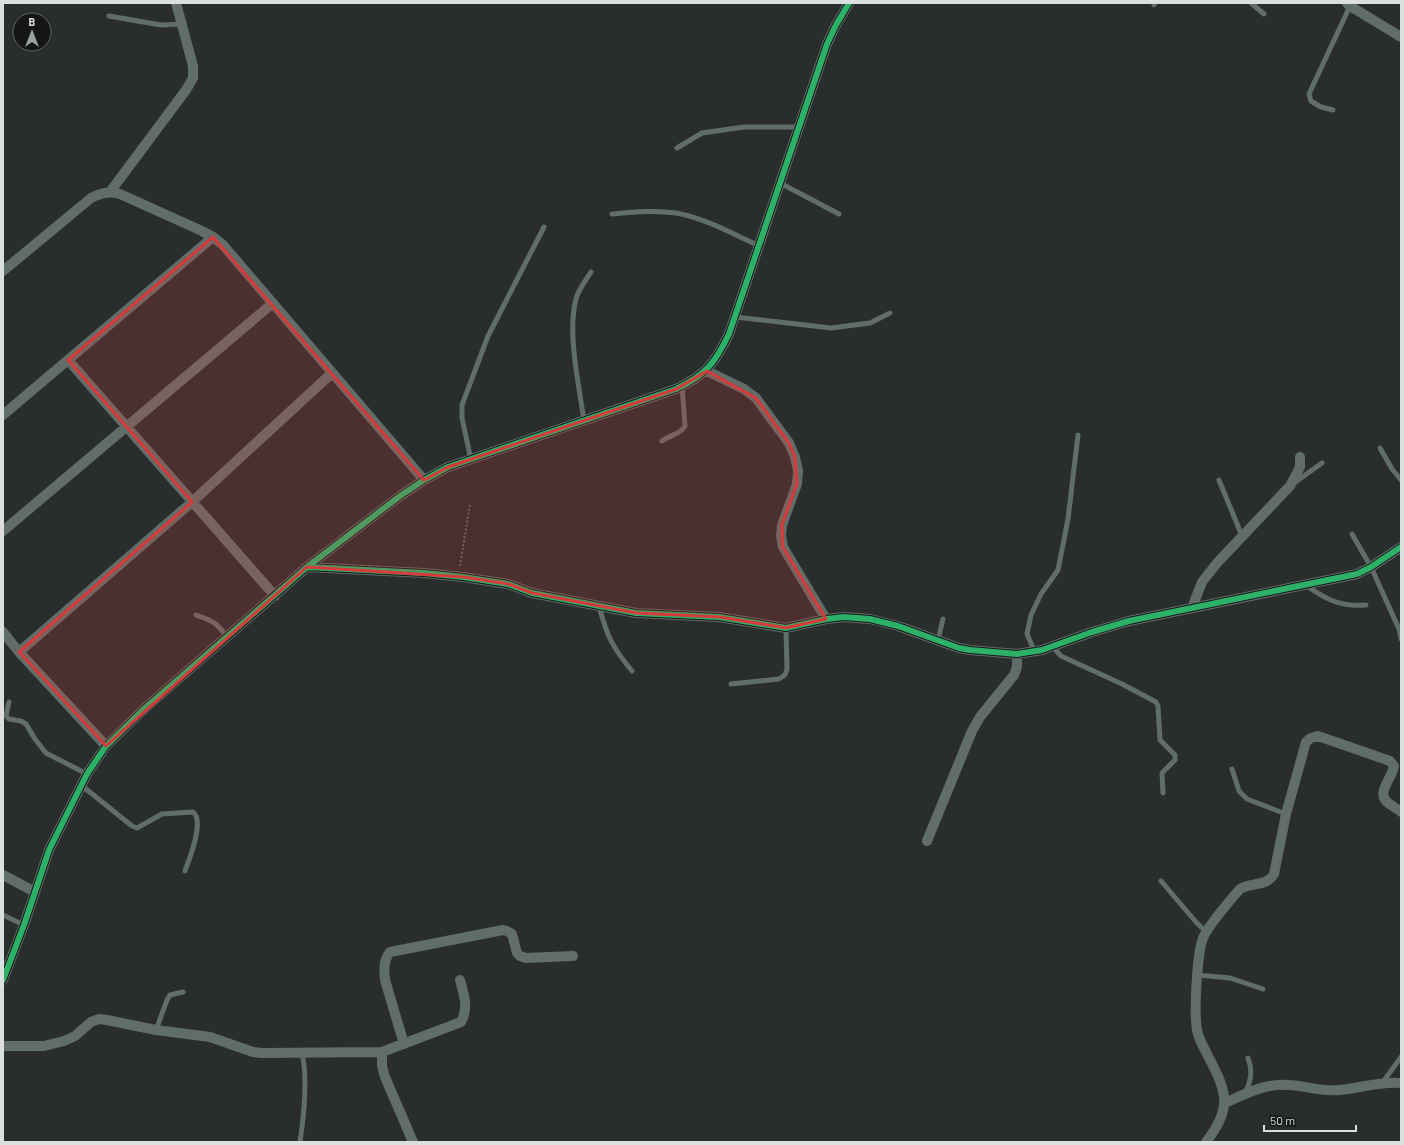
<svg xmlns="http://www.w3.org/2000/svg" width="1404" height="1145" viewBox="0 0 1404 1145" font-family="Barlow,sans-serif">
<rect width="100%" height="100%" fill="#292d2c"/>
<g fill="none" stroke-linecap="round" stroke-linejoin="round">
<path stroke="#5f6864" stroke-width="2" stroke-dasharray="2 2" stroke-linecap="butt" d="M460 566 470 504"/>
<path stroke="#616d68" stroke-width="5" d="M1251 3 1264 14
M1154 5 1155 3
M109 16 161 25 182 24
M1333 110 1321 107 1311 101 1309 94 1350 6
M677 148 702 133 744 127H799
M780 183 839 214
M612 214C634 212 655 210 676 213 705 218 733 234 759 246
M735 317 831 328 870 323 890 313
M584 421C579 385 567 333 576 299 578 290 586 280 591 272
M662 441C670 435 681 434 685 426L682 386
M1380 448 1392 469 1401 480
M471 460 462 418V405L488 336 544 227
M1219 480 1242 536
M1294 483 1322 463
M1352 534 1371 567 1399 629 1401 639
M1307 586C1327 600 1341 607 1366 605
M599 606C607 636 612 647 632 671
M196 615C213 621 216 622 227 637
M938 640 943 619
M1053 647 1061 656 1122 684 1156 702 1158 706 1160 740 1175 755V760L1162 773 1163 793
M1035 652 1027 634 1031 615 1041 594 1058 570 1068 519 1078 435
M731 684 779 679 785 675 787 669 786 628
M9 702 6 716 9 719 21 721 26 724 35 739 46 753 87 774
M1232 769 1239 791 1247 799 1286 814
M81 785 132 826 137 828 162 814 193 812C205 821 189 860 185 871
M1161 881 1196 922 1201 927 1207 931
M3 915 24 925
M1197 975 1230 978 1263 989
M156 1030 167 1000 170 995 183 992
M1383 1082 1401 1057
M1245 1093C1251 1081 1253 1071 1248 1058
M300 1142C304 1115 308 1079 302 1053"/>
<path stroke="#616d68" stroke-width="10" d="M1347 3 1350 6 1401 37
M110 192 186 90 193 78V66L176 3
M3 271 91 198C101 193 108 191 120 194L202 231 213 237 223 245 424 480
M68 360 275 596
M707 371 744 389 756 398 789 443 795 457 798 471 797 484 782 525 781 536 783 547 826 619
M3 415 213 237
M3 531 273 303
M307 567 424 573 463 577 508 584 532 593 636 613 719 617 786 628 826 619 844 617 870 619 898 626 959 648 970 650 1017 654 1042 650 1092 632 1129 621 1357 574 1371 567 1401 547
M1192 608 1202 582 1217 563 1290 486 1300 467V457
M3 632 19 652 106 746
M19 652 192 502 332 373
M927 841 972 731 980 717 1014 675 1017 667V654
M3 875 35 892
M3 980 24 925 49 850 87 774 106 746 145 708 307 567 400 496 424 480 448 467 676 389C706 375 715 363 729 334L827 44 836 25 849 3
M404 1044 385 980C384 969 383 961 390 952L503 930 507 931 512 934 517 953 520 956 526 958 573 956
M3 1046H44L64 1041 75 1036 91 1022 99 1019 107 1020 156 1030 210 1037 253 1052 262 1053 382 1052 461 1022C469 1008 464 995 460 980
M382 1052V1066L385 1077 413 1142
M1225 1103C1245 1094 1265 1083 1289 1085 1306 1086 1323 1092 1340 1090 1361 1088 1380 1081 1401 1083
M1206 1142C1233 1108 1227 1092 1208 1056 1205 1049 1200 1042 1198 1034 1193 1018 1197 954 1203 938 1208 926 1231 899 1240 889 1251 882 1267 887 1274 874L1286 814 1306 742 1311 738 1318 736 1390 761 1394 766C1393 777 1376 792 1387 802 1391 806 1397 808 1401 812"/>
<defs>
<path id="cycleway" d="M307 567 424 573 463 577 508 584 532 593 636 613 719 617 786 628 826 619 844 617 870 619 898 626 959 648 970 650 1017 654 1042 650 1092 632 1129 621 1357 574 1371 567 1401 547
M3 980 24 925 49 850 87 774 106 746 145 708 307 567 400 496 424 480 448 467 676 389C706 375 715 363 729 334L827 44 836 25 849 3"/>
</defs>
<use href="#cycleway" stroke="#131615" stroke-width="8"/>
<use href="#cycleway" stroke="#2db169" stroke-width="6"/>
</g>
<path fill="#d63a3a" fill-opacity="0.2" stroke="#d63a3a" stroke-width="3" stroke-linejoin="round" d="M213 237 424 480 448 467 676 389 707 371 756 398 789 443 795 457 797 484 782 525 783 547 826 619 786 628 719 617 636 613 532 593 508 584 463 577 307 567 106 746 19 652 192 502 68 360Z"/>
<rect width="1404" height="1145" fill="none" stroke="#dbdfde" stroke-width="8"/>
<g transform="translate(32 32)"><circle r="19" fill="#131615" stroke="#636665"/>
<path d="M0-3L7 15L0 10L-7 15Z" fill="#9da1a0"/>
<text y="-6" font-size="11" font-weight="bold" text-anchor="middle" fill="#dbdfde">B</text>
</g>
<path d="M1264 1125v6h92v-6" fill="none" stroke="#dbdfde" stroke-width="2"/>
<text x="1270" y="1125" font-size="12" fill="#dbdfde" stroke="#131615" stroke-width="3" paint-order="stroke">50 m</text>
</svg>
